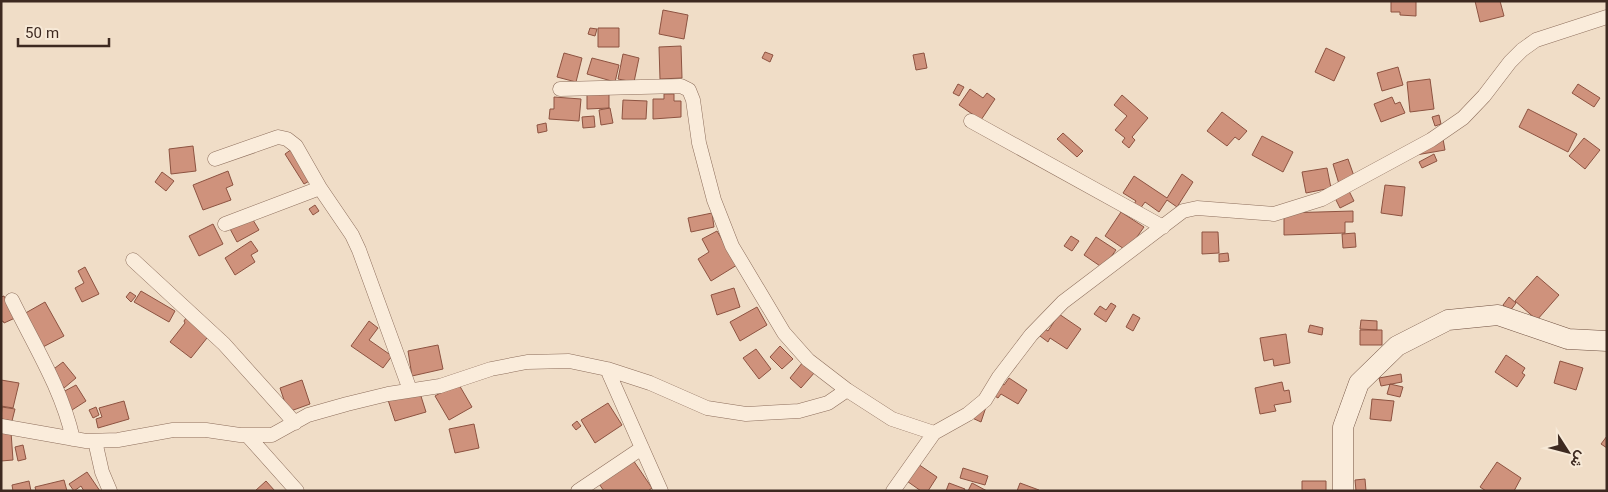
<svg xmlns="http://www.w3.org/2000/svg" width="1608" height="492" viewBox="0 0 1608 492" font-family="Georgia,Vazirmatn,serif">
<rect width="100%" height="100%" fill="#f0ddc7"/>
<path fill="#cf927c" stroke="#8d5341" d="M1391 1H1416V16L1400 15V12H1391Z
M1475 1H1500L1504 16 1480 22Z
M663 10 688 15 684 39 659 34Z
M590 28 597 29 595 36 588 34Z
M598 28H619V47H598Z
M681 46 682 78 660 79 659 47Z
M1326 48 1345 57 1334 81 1315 72Z
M765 52 773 55 770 62 762 58Z
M564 53 582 58 576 82 557 77Z
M924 53 927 68 916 70 913 55Z
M623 54 639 58 634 82 618 79Z
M592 58 619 65 615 82 587 74Z
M1398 67 1403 85 1382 91 1377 73Z
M1430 79 1434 109 1410 112 1407 82Z
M958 84 964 87 959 96 953 93Z
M1578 84 1600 98 1594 107 1572 93Z
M970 89 983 98 987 93 995 99 981 120 959 105Z
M587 92H609V108L587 109Z
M664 94H674V101H681V117L653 119V99H664Z
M1122 95 1148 118 1132 137 1135 140 1129 148 1122 142 1125 138 1115 130 1127 116 1114 105Z
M554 97 581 99 579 121 549 119 550 109H554Z
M1392 97 1395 104 1400 102 1405 113 1381 122 1374 104Z
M623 100 647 101 646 119H622Z
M610 108 613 123 601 125 599 110Z
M1528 109 1577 134 1568 152 1519 127Z
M1222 112 1247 131 1239 140 1235 137 1227 146 1207 131Z
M1439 115 1441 124 1435 126 1432 117Z
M594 116 595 127 583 128 582 117Z
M546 123 547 131 538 133 537 125Z
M1063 133 1083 151 1077 157 1057 139Z
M1262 136 1293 152 1283 172 1252 155Z
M1584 138 1600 150 1585 169 1569 156Z
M1443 139 1445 150 1416 155Z
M193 146 196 171 171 174 169 149Z
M292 149 311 180 304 184 285 154Z
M1434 154 1437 161 1422 168 1419 162Z
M1348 159 1355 179 1339 184 1333 164Z
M1327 168 1331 188 1306 193 1302 172Z
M228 171 233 185 226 188 231 200 203 210 193 185Z
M162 172 174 181 166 191 155 182Z
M1182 174 1193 182 1177 207 1167 200 1159 212 1145 202 1140 209 1134 204 1136 201 1123 193 1134 176 1167 198Z
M1385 185 1405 187 1402 216 1381 213Z
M1349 191 1354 201 1340 208 1335 198Z
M315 205 319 211 313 215 309 209Z
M1353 211V222H1345V233L1284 235V213Z
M1121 212 1144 227 1127 251 1105 236Z
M712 213 714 227 691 232 688 218Z
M250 215 259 230 237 242 229 227Z
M213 224 223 244 199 256 189 236Z
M717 231 737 265 711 281 698 259 709 252 702 239Z
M1202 232H1218L1219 253 1202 254Z
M1355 233 1356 247 1343 248 1342 234Z
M1071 236 1079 241 1072 251 1064 246Z
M1096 237 1116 250 1103 268 1084 255Z
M251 241 258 251 251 255 255 262 235 275 225 258Z
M1228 253 1229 261 1219 262V254Z
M85 267 99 294 82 302 75 288 84 283 78 271Z
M1537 276 1559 295 1537 320 1515 301Z
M734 288 740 307 717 315 711 295Z
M141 291 175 311 169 322 134 302Z
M130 292 136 296 131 302 126 297Z
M4 296 15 318 4 323 3 321 1 322V297Z
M1509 297 1516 303 1510 311 1503 305Z
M45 302 64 336 41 348 22 315Z
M1111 303 1116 306 1106 322 1094 314 1100 306 1106 310Z
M757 307 767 325 740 341 730 322Z
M1059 314 1081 329 1067 349 1050 338 1048 342 1040 336 1045 329 1048 331Z
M1133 314 1140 318 1133 331 1126 327Z
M188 315 211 333 191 358 170 342 185 323 184 321Z
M1361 320 1377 321V330L1360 329Z
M369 321 378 328 369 340 392 356 383 368 351 346Z
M1310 325 1323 328 1322 335 1308 332Z
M1360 330H1382V345H1360Z
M1286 334 1290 363 1274 366 1273 359 1264 361 1260 338Z
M438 345 443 369 412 376 408 351Z
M780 346 793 359 782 369 770 357Z
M756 349 771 369 759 379 743 358Z
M1506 355 1525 368 1522 373 1525 375 1517 387 1495 372Z
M1560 361 1583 368 1576 390 1554 383Z
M63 362 76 378 64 388 51 371Z
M803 362 815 372 801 388 790 378Z
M1401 374 1402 382 1381 386 1379 378Z
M1009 378 1027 390 1018 404 1001 394 998 398 990 393 998 381 1004 385Z
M1 380 19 383 13 408 1 406Z
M302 380 310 404 288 412 280 388Z
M1282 382 1284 391 1289 390 1291 402 1274 405 1276 411 1260 414 1255 388Z
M458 383 472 407 449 420 435 396Z
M1390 384 1403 387 1400 397 1387 394Z
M76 385 86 401 72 410 61 393Z
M419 390 426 412 395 421 388 400Z
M1372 399 1394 401 1391 421 1370 419Z
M124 401 129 419 98 428 96 419 102 417 99 408Z
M608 403 622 425 595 443 581 420Z
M2 407 15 409 12 421 1 419Z
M96 407 99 415 93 418 89 410Z
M986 407 981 422 970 417Z
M577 421 581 426 576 430 572 425Z
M474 424 479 448 455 453 449 429Z
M11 432 13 460 1 461V433Z
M1607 436V448L1601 444Z
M23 445 26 459 18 461 15 447Z
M631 457 652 488 648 491H604L597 481Z
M915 462 937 477 928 491H921L904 479Z
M1497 462 1521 478 1514 491H1486L1480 487Z
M963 468 988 476 985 485 960 478Z
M87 472 100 491H84L81 486 74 491 69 484Z
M1365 479 1366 491H1356L1355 480Z
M64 480 67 491H36L35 487Z
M29 481 31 491H13L12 485Z
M266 481 275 491H255Z
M1302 481H1326V491H1302Z
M949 483 965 489 964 491H946Z
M972 483 987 491H968Z
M1020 483 1039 490V491H1017Z"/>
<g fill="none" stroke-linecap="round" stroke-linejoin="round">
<defs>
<path id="street" d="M560 89 681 86 689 90 693 100 699 143 714 200 732 246 784 333 808 360 847 390 892 419 934 433
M971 121 1163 227
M215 159 278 137 287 139 296 146 320 188 352 235 359 250 410 390
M225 224 320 188
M133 260 224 344 295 423
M12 300C34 345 62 389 73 439
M607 369 661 491
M1 426 86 441 118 440 173 430H206L240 435H272L308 415 347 404 388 394 440 386 491 369 527 362 569 361 607 369 650 383 707 408 746 414 799 411 828 403 847 390
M247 435 297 491
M95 441 102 472 110 491
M578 491 642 448
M893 491 934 433 968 414 985 400 999 377 1031 335 1063 302 1183 211 1197 208 1274 214 1322 199 1431 140 1463 118 1484 96 1510 62 1522 50 1536 40 1607 17"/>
<path id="secondary" d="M1343 491V427L1359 383 1397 346 1448 320 1498 315 1568 339 1607 341"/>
</defs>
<use href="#street" stroke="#8d6e5c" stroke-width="15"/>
<use href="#secondary" stroke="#6f4f3f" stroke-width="21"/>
<use href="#street" stroke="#faecdb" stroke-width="14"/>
<use href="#secondary" stroke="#faecdb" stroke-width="20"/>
</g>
<rect width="1608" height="492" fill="none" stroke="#3d2920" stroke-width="5"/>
<g transform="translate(1568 452) rotate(126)" stroke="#f7e9d7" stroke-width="4" paint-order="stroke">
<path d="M0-4L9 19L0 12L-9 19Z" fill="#3d2920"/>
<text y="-8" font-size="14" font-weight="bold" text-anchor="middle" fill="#3d2920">ش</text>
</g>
<path d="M18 38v8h91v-8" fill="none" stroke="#3d2920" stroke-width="2.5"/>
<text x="25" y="38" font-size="15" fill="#3d2920" stroke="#f7e9d7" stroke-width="4" paint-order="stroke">50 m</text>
</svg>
